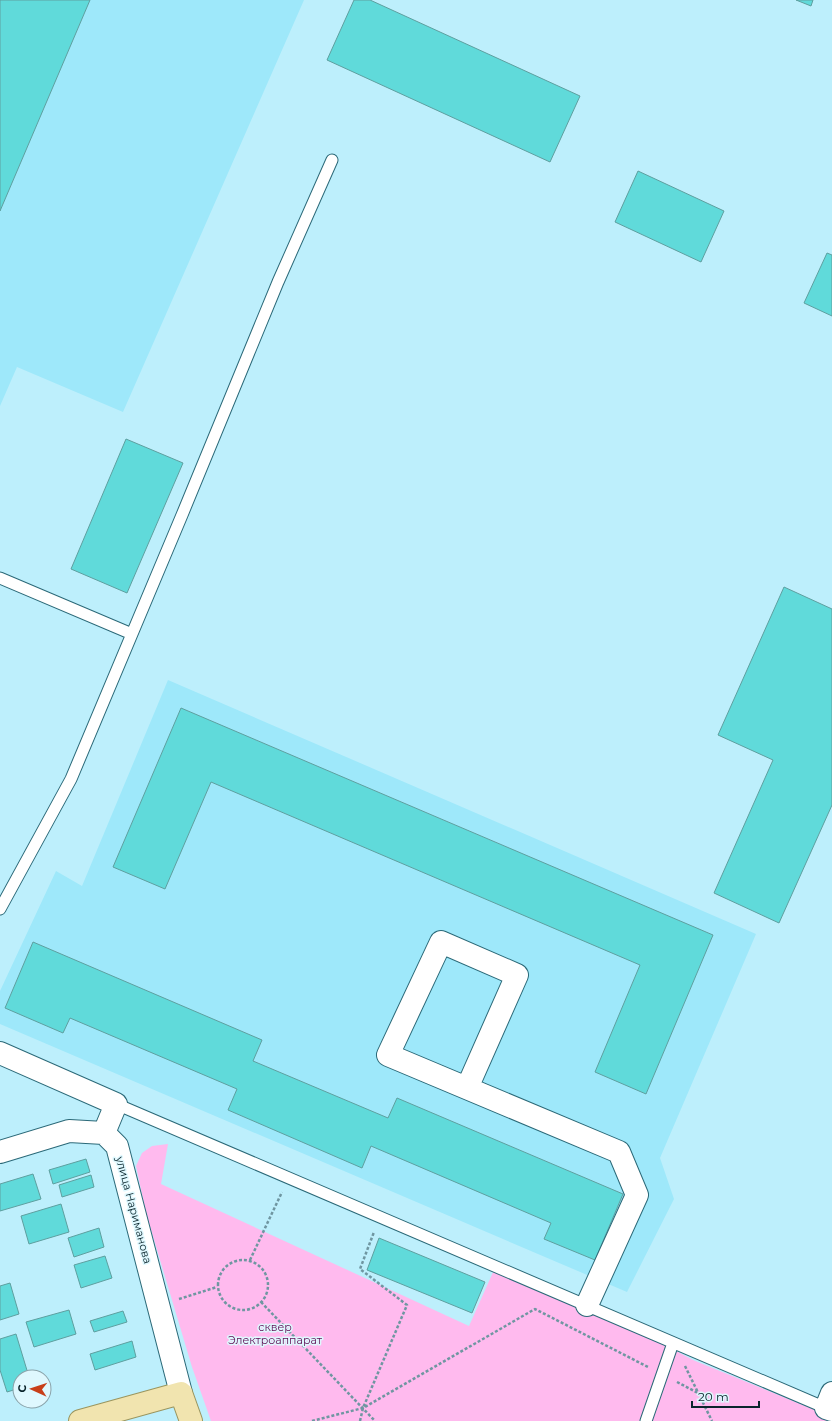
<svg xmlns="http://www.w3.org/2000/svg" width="832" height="1421" viewBox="0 0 832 1421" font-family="Montserrat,sans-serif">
<rect width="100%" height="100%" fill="#bdeffc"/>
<path fill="#9ee8fa" d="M0 0H304L123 412 17 367 0 406Z
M168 680 756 934 660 1158 674 1199 627 1292 0 1024V991L56 871 82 886Z"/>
<path fill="#ffbaee" d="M168 1144 161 1184 469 1326 494 1270 637 1330 693 1360 832 1417V1421H211L192 1367 146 1213 136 1166 142 1153 152 1146Z"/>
<path fill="#60dada" stroke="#5e9f9f" d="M0 0H90L0 211Z
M354 0H370L580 96 550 162 327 60Z
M796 0H813L811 6Z
M638 171 724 211 701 262 615 222Z
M827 253 832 255V316L804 303Z
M126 439 183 463 127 593 71 569Z
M784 587 832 609V805L779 923 714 893 773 760 718 735Z
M181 708 713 935 646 1094 595 1072 640 965 211 782 165 889 113 867Z
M33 942 262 1040 253 1061 388 1118 397 1098 623 1194 595 1260 544 1239 551 1223 371 1146 362 1168 228 1110 237 1089 70 1018 63 1033 5 1008Z
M86 1159 90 1172 53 1184 49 1170Z
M33 1174 41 1199 0 1211V1184Z
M91 1175 94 1187 62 1197 59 1185Z
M61 1204 69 1232 29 1244 21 1216Z
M99 1228 104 1247 74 1257 68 1238Z
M379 1238 485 1282 472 1313 367 1270Z
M105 1256 112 1278 81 1288 74 1265Z
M10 1283 19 1314 0 1320V1286Z
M69 1310 76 1334 34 1347 26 1322Z
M123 1311 127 1322 94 1332 90 1321Z
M16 1334 29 1377H20V1388L7 1392 0 1370V1339Z
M132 1341 136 1357 95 1370 90 1354Z"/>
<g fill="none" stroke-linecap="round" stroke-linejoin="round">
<defs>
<path id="service" d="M0 578 132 634
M0 909 71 779 182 515 278 282 332 160
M116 1104 826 1408
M646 1421 673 1343"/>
<path id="minor" d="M0 1053 116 1104 104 1133
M467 1088 517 975 441 942 388 1055 619 1152 637 1195 587 1305
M832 1393 826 1408 832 1410"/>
<path id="tertiary" d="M0 1152 69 1131 104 1133 117 1146 181 1393"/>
<path id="primary" d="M80 1421 181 1393 191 1421"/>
</defs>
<use href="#service" stroke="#2b6978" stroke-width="13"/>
<use href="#minor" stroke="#2b6978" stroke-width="24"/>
<use href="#tertiary" stroke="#2b6978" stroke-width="24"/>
<use href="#primary" stroke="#9a955e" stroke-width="24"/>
<path stroke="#6f96a1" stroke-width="2.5" stroke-dasharray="3 2" stroke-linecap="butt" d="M218 1285a25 25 0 1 1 50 0a25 25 0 1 1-50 0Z
M250 1260 282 1192
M179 1299 217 1287
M261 1302 375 1421
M685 1366 712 1421
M677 1382 698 1393
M312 1421 363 1408 535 1309 648 1367
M360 1421 363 1408 407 1305 360 1269 374 1232"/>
<use href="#service" stroke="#fff" stroke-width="11"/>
<use href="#minor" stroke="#fff" stroke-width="22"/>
<use href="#tertiary" stroke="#fff" stroke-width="22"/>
<use href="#primary" stroke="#f1e4af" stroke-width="22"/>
</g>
<g text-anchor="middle" stroke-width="3" stroke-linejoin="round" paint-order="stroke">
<g font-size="11" fill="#0a242b" stroke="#dff8fe">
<text transform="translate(134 1210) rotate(75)" y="4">улица Нариманова</text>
</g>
<g font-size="11" fill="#5e0a52" stroke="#dff8fe">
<text x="275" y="1331">cквер<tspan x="275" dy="13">Электроаппарат</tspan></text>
</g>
</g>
<g transform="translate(32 1389) rotate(273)"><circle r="19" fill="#dff8fe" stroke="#8aa3aa"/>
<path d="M0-3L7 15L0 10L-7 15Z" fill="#c83f19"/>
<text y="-6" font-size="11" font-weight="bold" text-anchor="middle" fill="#0a242b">С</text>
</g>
<path d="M692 1401v6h67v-6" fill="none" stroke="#0a242b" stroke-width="2"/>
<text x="698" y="1401" font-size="12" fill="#0a242b" stroke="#dff8fe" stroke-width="3" paint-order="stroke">20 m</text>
</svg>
